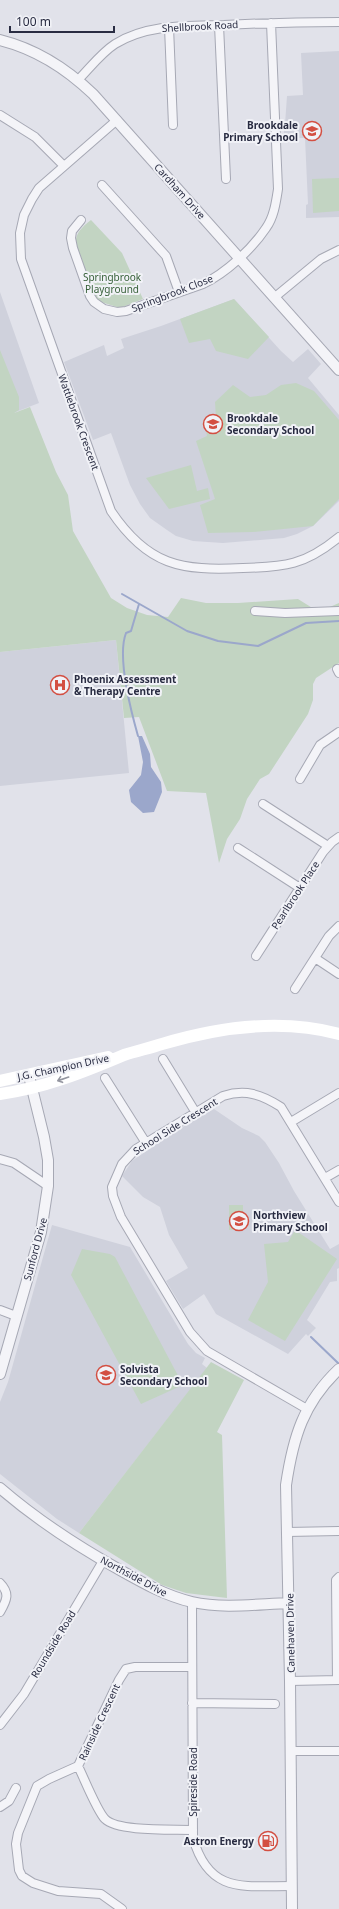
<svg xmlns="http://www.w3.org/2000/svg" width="339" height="1909" viewBox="0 0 339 1909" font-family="'Noto Sans',sans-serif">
<rect width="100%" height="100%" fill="#e1e2ea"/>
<path fill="#cfd1dc" d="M339 51V217L306 218V205L308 204 305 138H283L285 124 287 96 303 95 301 53Z
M0 292 39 403 0 418Z
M234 299 281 351 293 362 308 349 321 364 308 378 339 415V501L313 526 297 534 284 538 223 543 193 541 176 536 167 530 150 518 140 504 130 485 111 433 93 440 64 362 104 345 107 356 124 348 121 339 161 326Z
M116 640 129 773 0 786V652Z
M214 1109 242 1128 259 1136 265 1142 279 1163 294 1191 330 1249 339 1244V1268L337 1269V1281L330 1282 307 1320 316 1328 308 1336 306 1334 288 1354 216 1314 204 1294 183 1309 166 1281 188 1268 169 1235 160 1207 143 1197 122 1176 132 1161 174 1132Z
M52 1225 130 1247 188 1344 196 1353 205 1358 202 1364 207 1368 79 1533 57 1519 0 1474V1402L8 1382Z"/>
<path fill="#c2d4c2" d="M339 178V211L313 213 312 179Z
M91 220 122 253 143 299 120 308 98 301 95 296 76 247C74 234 81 228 91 220Z
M234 299 269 337 248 359 216 351 210 339 189 343 180 319Z
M0 350 19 397V410L14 413 30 407 56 472 68 495 73 531 111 598 127 608 147 615 168 617 181 598 206 603H238L298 599 314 609H325L339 603V663L316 678 313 684V700L308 714 269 774 260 779 247 799 240 819 227 839 219 863 206 793 167 791 139 717 124 718 116 640 0 652Z
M296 383 314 391 339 420V499L313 526 253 532 208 533 200 505 215 499 196 441 207 436 204 421 216 418 215 402 233 385 250 397 266 395 281 385Z
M191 465 197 491 208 488 210 499 169 509 146 478Z
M229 1205H243V1230H229Z
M295 1230 337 1259 285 1341 248 1320 268 1282 264 1244 288 1242Z
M82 1249 110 1254 115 1257 183 1385 141 1404 71 1275Z
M211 1362 244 1380 217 1432 222 1435 227 1598 186 1593 162 1585 79 1533Z"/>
<path fill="#9ba7cb" d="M138 736H142L150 754 151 767 161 782 162 792 154 812 143 813 131 802 129 790 141 775 143 762Z"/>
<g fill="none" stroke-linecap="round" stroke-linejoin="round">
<path stroke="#9ba7cb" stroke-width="2" d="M122 594 187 631 218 641 258 646 306 623 339 621
M138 736C131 711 117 656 126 633L131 631 139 604
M311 1337 339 1364"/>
<defs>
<path id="minor" d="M219 25 226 179
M169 27 173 125
M78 80C90 68 101 53 115 44 147 24 187 26 224 25 262 23 301 22 339 22
M0 115 35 137 64 166
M117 120 39 188 32 199 24 215 20 233 21 259 111 511C148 566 181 571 243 568 285 567 305 565 339 537
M102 185 166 256 179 292
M81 220 72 231 71 238 73 248 90 296 94 302 104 309 117 312 126 311 203 284C226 273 252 249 266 228 274 217 276 202 278 189L271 23
M275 297 321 259 339 250
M255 611 285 613 339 611
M337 669 339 673
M300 779 320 745 339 732
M263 804 328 846
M238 848 300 888
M256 956 323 852 332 842 339 837
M315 958 339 974
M295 989 329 936 339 926
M163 1059 196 1113
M105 1078 146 1143
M291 1122 339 1093
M0 1159 14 1163 48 1186
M325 1178 339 1170
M0 1310 16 1316
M307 1409 207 1351 190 1332 121 1217 113 1196 112 1187 122 1164 136 1149 223 1096C245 1089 261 1094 281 1107L339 1202
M287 1532 339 1531
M0 1583C10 1593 7 1600 0 1612
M192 1602 193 1838C209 1894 243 1886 292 1886
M192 1667H135L126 1669 119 1680 78 1766C84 1778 97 1811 105 1819 118 1832 174 1829 193 1830
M337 1680 336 1580 339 1577
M290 1681 339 1680
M192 1703 275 1704
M0 1725 24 1694 103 1561
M290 1751H339
M78 1766 49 1779 37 1786 18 1833 16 1844 19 1870 22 1876 33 1883 58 1891 101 1894 122 1909
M0 1807 9 1801 16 1788"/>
<path id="tertiary" d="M0 40C36 49 67 69 93 94L339 370
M0 1374 41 1232 48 1186V1160L44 1137 30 1080
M0 1488C37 1520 77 1546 120 1570 143 1583 166 1596 192 1602 223 1609 258 1604 289 1603
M292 1909 290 1681 286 1485C293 1438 303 1403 339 1369"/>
</defs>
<use href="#minor" stroke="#a6a8b4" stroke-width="10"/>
<use href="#tertiary" stroke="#a6a8b4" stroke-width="12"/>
<use href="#minor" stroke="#f4f4f8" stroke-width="8"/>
<use href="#tertiary" stroke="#f4f4f8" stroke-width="10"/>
<path stroke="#fff" stroke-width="12" d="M0 1081 108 1057
M0 1094C44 1088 84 1072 124 1055 136 1051 150 1048 162 1044 219 1027 280 1018 339 1034"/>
</g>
<defs><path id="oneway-shaft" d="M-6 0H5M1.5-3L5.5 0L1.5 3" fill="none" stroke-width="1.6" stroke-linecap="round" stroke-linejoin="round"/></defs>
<use stroke="#9496a0" href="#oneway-shaft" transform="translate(63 1079) rotate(161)"/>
<defs>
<symbol id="school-ring" viewBox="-11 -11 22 22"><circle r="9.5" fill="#f1f2f7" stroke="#d34f42" stroke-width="1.5"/><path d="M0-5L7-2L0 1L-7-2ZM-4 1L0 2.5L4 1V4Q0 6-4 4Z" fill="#d34f42"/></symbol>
<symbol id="hospital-ring" viewBox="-11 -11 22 22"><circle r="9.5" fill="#f1f2f7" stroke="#d34f42" stroke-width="1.5"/><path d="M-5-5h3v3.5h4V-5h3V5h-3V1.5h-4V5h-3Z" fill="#d34f42"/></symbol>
<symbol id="fuel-ring" viewBox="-11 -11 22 22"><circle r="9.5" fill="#f1f2f7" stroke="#d34f42" stroke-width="1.5"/><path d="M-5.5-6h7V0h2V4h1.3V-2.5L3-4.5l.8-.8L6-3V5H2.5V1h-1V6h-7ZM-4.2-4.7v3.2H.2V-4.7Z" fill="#d34f42"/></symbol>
</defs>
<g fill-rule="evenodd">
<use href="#school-ring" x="301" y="120" width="22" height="22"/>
<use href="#school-ring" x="202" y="413" width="22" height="22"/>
<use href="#hospital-ring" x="49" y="674" width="22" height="22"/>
<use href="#school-ring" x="228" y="1210" width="22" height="22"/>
<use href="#school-ring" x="95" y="1364" width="22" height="22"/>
<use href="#fuel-ring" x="257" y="1830" width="22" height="22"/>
</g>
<g text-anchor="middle" stroke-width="4" stroke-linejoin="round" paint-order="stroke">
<g font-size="10" fill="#292c42" stroke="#f1f2f7">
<text transform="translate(200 26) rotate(-3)" y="4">Shellbrook Road</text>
<text transform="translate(180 191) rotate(48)" y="4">Cardham Drive</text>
<text transform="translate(172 293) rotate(-21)" y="4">Springbrook Close</text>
<text transform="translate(79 422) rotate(70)" y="4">Wattlebrook Crescent</text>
<text transform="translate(295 895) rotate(-57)" y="4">Pearlbrook Place</text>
<text transform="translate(63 1067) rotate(-12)" y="4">J.G. Champion Drive</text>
<text transform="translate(175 1126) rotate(-32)" y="4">School Side Crescent</text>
<text transform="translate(35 1249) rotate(-75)" y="4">Sunford Drive</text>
<text transform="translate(134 1576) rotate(28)" y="4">Northside Drive</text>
<text transform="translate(290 1633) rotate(-91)" y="4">Canehaven Drive</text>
<text transform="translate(53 1644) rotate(-59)" y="4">Roundside Road</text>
<text transform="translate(99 1722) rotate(-65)" y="4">Rainside Crescent</text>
<text transform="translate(193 1782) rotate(-90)" y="4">Spireside Road</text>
</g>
<g font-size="10" font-weight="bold" fill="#292c42" stroke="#f1f2f7" text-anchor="start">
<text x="298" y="129" text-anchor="end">Brookdale<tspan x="298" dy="12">Primary School</tspan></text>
<text x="227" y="422">Brookdale<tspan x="227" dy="12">Secondary School</tspan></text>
<text x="74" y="683">Phoenix Assessment<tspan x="74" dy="12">&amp; Therapy Centre</tspan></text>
<text x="253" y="1219">Northview<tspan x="253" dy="12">Primary School</tspan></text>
<text x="120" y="1373">Solvista<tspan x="120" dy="12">Secondary School</tspan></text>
<text x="254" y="1845" text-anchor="end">Astron Energy</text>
</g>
<g font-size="10" fill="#355f37" stroke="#f1f2f7">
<text x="112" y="281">Springbrook<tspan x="112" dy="12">Playground</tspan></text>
</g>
</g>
<path d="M10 26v6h104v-6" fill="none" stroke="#292c42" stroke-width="2"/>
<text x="16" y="26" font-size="12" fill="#292c42" stroke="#f1f2f7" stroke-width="3" paint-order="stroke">100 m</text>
</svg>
